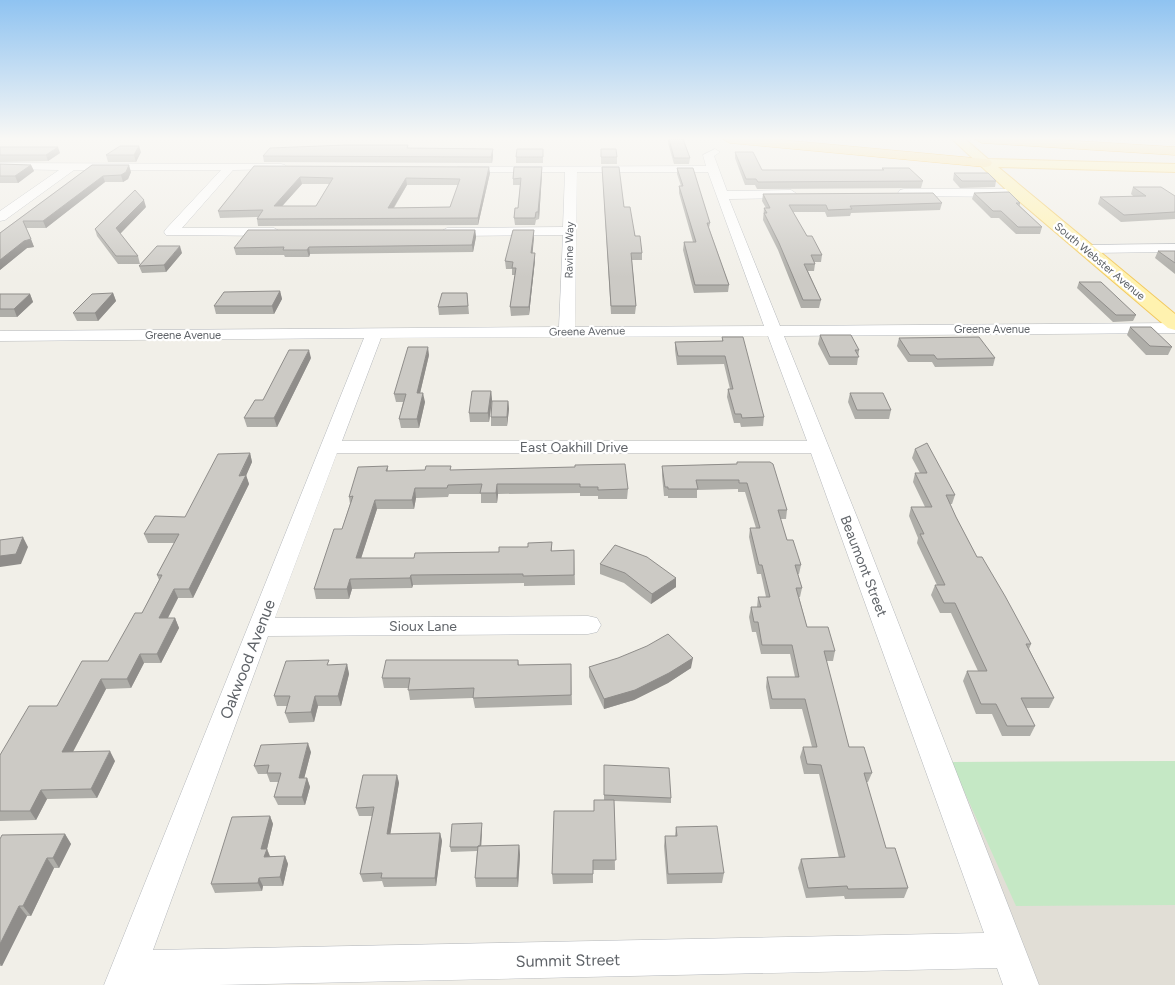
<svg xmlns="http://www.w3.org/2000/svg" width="1175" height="985" viewBox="0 0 1175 985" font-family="Figtree,sans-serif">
<rect width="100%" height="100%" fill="#f1efe8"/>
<path fill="#e1ded6" d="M1175 761V985H1038L951 762Z"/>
<path fill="#c5e8c5" d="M1175 761V905L1016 906 951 762Z"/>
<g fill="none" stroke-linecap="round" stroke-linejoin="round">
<defs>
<path id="minor" d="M715 149 720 152 714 156 727 191 791 190 797 194 791 198 729 199 780 326 1175 323V333L784 336 863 532 1039 985H1003L997 968 218 985H104L364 338 0 341V331L559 327 563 235 447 236 440 232 447 228 563 227 565 172H461L457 171 455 169 457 167 706 166 703 155ZM577 172H708L764 326 575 327ZM768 336 807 441H342L381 338ZM337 453H811L984 933 153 950 268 636 588 634 597 632 601 625 597 618 588 616 275 618Z
M0 163 281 164 285 165 287 167 285 169 233 170 182 228H274L281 232 274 236 166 235 164 232 166 229 221 170H74L5 220 0 221V211L59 170 0 169Z
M904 189H1018L1024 193 1018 197 900 196 898 193 900 190Z
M1175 244V252L1087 253 1080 249 1087 245Z"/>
<path id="major" d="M952 139H965L988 159 1175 164V172L998 167 1175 314V330L1168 328 1013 196Z"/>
<path id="highway" d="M723 139H772L985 159 990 160 992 163 990 166 985 167 730 143Z
M975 139H1045L1175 147V155L982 143Z"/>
</defs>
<use href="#minor" stroke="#b5b8bc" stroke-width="1"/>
<use href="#major" stroke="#f2c960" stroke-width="2"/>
<use href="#highway" stroke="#f9ab00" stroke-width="1"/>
<use href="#minor" fill="#fff" fill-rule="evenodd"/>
<use href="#major" fill="#fff2af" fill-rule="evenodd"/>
<use href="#highway" fill="#fde293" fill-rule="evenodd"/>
</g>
<path fill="#afaea9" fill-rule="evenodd" d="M668 139H683L690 158 689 164H674L668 143Z
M0 147 60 153 48 161 0 162Z
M408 148 493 149V156L492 163 264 162 263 156Z
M601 149 617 157V164H601Z
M141 152 136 162H108L106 155Z
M735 152 762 170H882V168L923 181 921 188 757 189 755 185H745L735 158Z
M543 155V163H516V157Z
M0 164 31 165 34 171 18 183H0Z
M92 165 131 172 128 179 123 182H105L46 228H26L34 247 27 248 0 270V233Z
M254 166 490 173 478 225 258 226 257 219 258 217 220 218 218 211ZM302 184H329L316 206H282ZM407 185H458L450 207 394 208Z
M542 167V174L539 219 536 220 535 225H515L514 218 518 208 520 185H513V179Z
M602 167 624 207 642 253V260H632L636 306 635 314H611Z
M677 168 710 223 709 228 729 285 728 292 694 293 683 250 684 242H693L679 193V186H681L677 174Z
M954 173 996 181 995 187 960 188 953 180Z
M1133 187 1175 196V219L1121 222 1098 204 1100 197H1134L1131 194Z
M974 193 1020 203V206L1042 227 1040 234H1016L999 218H991L972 199Z
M763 194 942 203 940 210 851 213 850 216 827 217 825 212H793L807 236 822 255 821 262H814L815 264 814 271H808L821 300 819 308H801L778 250 763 220 764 208H766L762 201Z
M146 207 120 234 138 256 140 264H118L97 236 95 229Z
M475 230 476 237 473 252 310 254 309 257H285L284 255H236L234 248Z
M534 237 532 253H535V260L529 315 511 316 510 307 515 275H512V269H506L505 261Z
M1158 251H1175V274L1155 258Z
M182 253 166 272 142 273 139 266Z
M1079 282 1136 315 1133 321 1113 322 1077 288Z
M280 291 282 299 274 314H216L214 306Z
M113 293 116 301 98 321H77L73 313Z
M467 293 469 314 439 315 438 307Z
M0 294H30L33 302 17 317H0Z
M1130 327 1172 347 1168 355H1146L1127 335Z
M820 335 859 350 857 365H829L818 344Z
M722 337 764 417 763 426 741 427 740 423H734L727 397 728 389H730L724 364 677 365 675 350V342L722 341Z
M899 338 995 358 993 366 935 367 932 362H908L897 346Z
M429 355 420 393 425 402 419 428H401L399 419 403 402H396L394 394Z
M311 358 277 427H247L244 418Z
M491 391 492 400 489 422H470L469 413Z
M850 393 891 410 889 419H855L848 402Z
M508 401 509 409 507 426H491V417Z
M915 449 955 495 952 504H950L956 517 977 557 1031 644 1029 649 1054 698 1049 708H1026L1035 726 1030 736H1002L992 714H976L963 681 967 671H978L951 613H940L931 595 935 585H937L917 543 918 538 909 516 911 507H925L913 482 915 473H920L912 458Z
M250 453 252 462 246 475 249 484 193 598H178L168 618H175L179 628 161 663H144L131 688 106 689 73 752 115 761 97 798 47 799 36 820 0 821V755L108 661 142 613 159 580 157 575 174 543H148L144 534 185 517Z
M737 462 787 510 786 519H780L787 540 801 565 799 574H798L802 588 800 597H799L807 627 835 651 833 661H826L849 747 872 773 868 782H866L886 848 908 888 904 898 845 899 844 896 806 898 798 868 801 859 839 858 819 774H804L800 757 803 747H812L802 709H770L766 687 767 677H795L790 654H761L756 632H752L749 617 751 607H757L758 597H766L761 574H757L749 537 750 528H756L745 492H738V489L697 490V498H668V496H664L662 476V466L737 464Z
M388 466V471L451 470 628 489 627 499H598V496H580V493L498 494 497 503H481V494H449L448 497 416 498 414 509H377L361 558H414L499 552 552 542V551L574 550 575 585 524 586V583L413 585 412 588 352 589 349 599H316L314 589 342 529 350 504 349 497Z
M600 564 676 578V587L651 604 624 583 600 574Z
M518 660 519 665 571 664 572 705 475 708 473 698 410 700 408 688H384L382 678Z
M347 664 349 674 341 706H318L314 722 289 723 285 713 287 706H277L274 696 330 665Z
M589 667 691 668 668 683 634 700 604 709 589 677Z
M311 752 304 778H307L310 787 305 805H278L274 797 279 782H270L267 774H258L254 766Z
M604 765 671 798V803L614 801 615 870H593V883L553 884 552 874 594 811 604 800Z
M397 775 399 783 390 834 440 833 442 841 436 886 384 887 382 881 363 882 360 874 372 816H359L356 808Z
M270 816 273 824 267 849 270 856H285L288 864 283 886H263L262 891 215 893 211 884Z
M676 827 724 873 722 883 667 884 664 846 665 836H675Z
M482 828 481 846 519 845 520 855 518 887H476L475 878 477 851 451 852 450 847Z
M65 834 71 844 59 868H54L31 916H27L2 966H0V839Z"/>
<path fill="#8f8d8a" d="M139 146 141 152 136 162 134 155Z
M58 147 60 153 48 161 46 155Z
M493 149V156L492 163 491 157Z
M31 165 34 171 18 183 15 176Z
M129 165 131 172 128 179 123 182 121 175Z
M489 167 490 173 478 225V218Z
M542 167V174L539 219 538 212Z
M103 176 105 182 46 228 43 221Z
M300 177 302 184 276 213 274 206Z
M406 178 407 185 389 215 388 208Z
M144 200 146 207 118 236 116 228Z
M475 230 476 237 473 252 472 245Z
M534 230V237L532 260 531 253Z
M31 239 34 247 27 248 0 270V260L24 241Z
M180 246 182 253 166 272 164 265Z
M309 247 310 254 309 257 307 250Z
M535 253V260L529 315V307Z
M280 291 282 299 274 314 272 306Z
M113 293 116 301 98 321 95 313Z
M30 294 33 302 17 317 14 309Z
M428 347 429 355 418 402 417 393Z
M309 350 311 358 277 427 274 418Z
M491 391 492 400 489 422 488 413Z
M423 393 425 402 419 428 417 419Z
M508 401 509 409 507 426V417Z
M250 453 252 462 243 483 246 475 249 484 193 598 189 589Z
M497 484 498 494 497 503 496 493Z
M415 488 416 498 414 509 412 500Z
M375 500 377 509 358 568 356 558Z
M23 537 28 547 21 564 0 567V556Z
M411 575 413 585 412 588 410 578Z
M676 578V587L651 604 652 594Z
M350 579 352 589 349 599 347 589Z
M174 589 178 598 163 627 159 618Z
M175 618 179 628 161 663 157 654Z
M140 654 144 663 131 688 127 679Z
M693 658 691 668 668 683 634 700 604 709V699Z
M347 664 349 674 341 706 338 696Z
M101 679 106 689 68 761 62 752Z
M315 696 318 706 314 722 311 712Z
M308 743 311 752 302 787 299 778Z
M110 751 115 761 97 798 91 789Z
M397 775 399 783 389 842 387 834Z
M307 778 310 787 305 805 302 797Z
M41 790 47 799 36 820 30 811Z
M270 816 273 824 267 849 270 857 268 865 261 849Z
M482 823V828L481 851 480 847Z
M440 833 442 841 436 886 435 878Z
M65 834 71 844 59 868 53 858Z
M519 845 520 855 518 887 517 878Z
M285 856 288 864 283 886 280 877Z
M47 858 54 868 31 916 23 906Z
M259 878 263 886 262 891 258 883Z
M19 906 27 916 2 966 0 964V944Z"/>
<path fill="#cccac5" stroke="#8f8d8a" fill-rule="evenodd" d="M669 139H683L690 158H674Z
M346 145H408L407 148 493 149 491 157 263 156 270 148Z
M120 146H139L134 155H106Z
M0 147H58L46 155H0Z
M517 149H543V157H516Z
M601 149H616L617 157H601Z
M735 152H753L762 170H884L882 168H909L923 181 758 182 756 179H746Z
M0 164 31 165 15 176H0Z
M92 165H129L126 172 121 175 103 176 43 221H23L31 239 24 241 0 260V233Z
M254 166 489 167 478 218 257 219 263 210 218 211ZM300 177 333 178 316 206H274ZM406 178 460 179 450 207 388 208Z
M514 167H542L538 212H536L535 218H514L515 208H518L521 178 513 179Z
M602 167H619L624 207H630L635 236H640L642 253H631L636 306H611Z
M677 168H693L710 223H707L729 285H695L684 242H696L679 186H683Z
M954 173H988L996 181H962Z
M1133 187H1161L1175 196V212L1124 215 1100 197 1146 196Z
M135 190 144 200 116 228 138 256H116L95 229Z
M1009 192 1020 203H1016L1042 227H1018L1001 211H993L974 193Z
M933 193 942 203 850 206 852 209 828 210 826 205H789L807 236H812L822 255H811L815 264H804L821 300H803L779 243 764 213H767L764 208H770L763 194Z
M248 230H475L472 245 309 247 307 250H283L284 247 234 248Z
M513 230H534L531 253H535L529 307H510L516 268H512L513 262 505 261Z
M157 246H180L164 265 139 266Z
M1158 251H1175V263Z
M1079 282H1101L1136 315H1116Z
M280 291 272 306H214L224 292Z
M113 293 95 313H73L92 294Z
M442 293H467L468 306 438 307Z
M0 294H30L14 309H0Z
M1130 327H1151L1172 347 1150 346Z
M820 335H851L859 350H855L859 357H830Z
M722 337H743L764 417 742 418 741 414H735L728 389H733L725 356H678L675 342 723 341Z
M979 337 995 358 937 359 934 355H910L899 338Z
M408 347H428L417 393H423L417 419H399L406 394H394Z
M289 350H309L274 418H244L255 400H263Z
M472 391H491L488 413H469Z
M850 393H883L891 410H857Z
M492 401H508L507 417H491Z
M927 443 955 495H946L956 517 977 557H982L1005 596 1031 644H1026L1054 698H1021L1035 726H1007L996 704H981L967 671H987L955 603H944L935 585H945L920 534H924L911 507H932L915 473H927L915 449Z
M250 453 239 476 246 475 189 589H174L159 618H175L157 654H140L127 679H101L62 752 110 751 91 789 41 790 30 811H0V755L29 706H57L82 661H108L135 613H142L162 575H157L179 534H144L155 516 185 517 218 454Z
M737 462H770L773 464 787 510H778L787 540H793L801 565H795L802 588H796L807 627H828L835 651H824L849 747H864L872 773H864L886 848H895L908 888 848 889 847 886 808 888 801 859 845 857 821 765 807 764 803 747H817L805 699H772L767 677H799L792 645H762L758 622H754L751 607H761L758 597H770L762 565H759L750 528H760L747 483H739V480H696L698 489H668V487H665L662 466 737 464Z
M625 464 628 489 598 490V487H580V484H497L496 493H480L482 484 448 485 447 488H415L412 500H375L356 558H414L415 553 499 552V547H528V543L552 542 551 551 574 550V575L523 576V574L411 575 410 578 350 579 347 589H314L334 529H342L353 496 349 497 358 467 388 466 386 471 425 470 426 466H451L450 470 575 467V465Z
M23 537 16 554 0 556V540Z
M615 545 647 557 676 578 652 594 625 573 600 564Z
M668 634 693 658 669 673 635 690 604 699 589 667 618 658 647 646Z
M329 660 327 665 347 664 338 696H315L311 712 285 713 290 696H274L286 661Z
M386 660H518V665L571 664V695L473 698 474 688 408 690 410 678H382Z
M308 743 299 778H307L302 797H274L281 773H267L269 765 254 766 261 745Z
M604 765 669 768 671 798 604 795Z
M363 775H397L387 834 440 833 435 878H381L382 873 360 874 374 807 356 808Z
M594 800H614L616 860H593V874H552L554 811H594Z
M270 816 261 849H267L264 857 285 856 280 877 259 878 258 883 211 884 232 817Z
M482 823 480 846H478V847H450L452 824Z
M717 826 724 873 668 874 665 836H677L676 827Z
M65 834 53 858H47L23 906H19L0 944V839L2 835Z
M519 845 517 878H475L478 846Z"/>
<linearGradient id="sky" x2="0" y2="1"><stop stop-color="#8fc3f1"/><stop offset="0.5" stop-color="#f9f8f5"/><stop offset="1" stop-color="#f9f8f5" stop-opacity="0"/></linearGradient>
<rect width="1175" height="277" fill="url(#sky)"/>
<g text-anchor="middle" stroke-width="4.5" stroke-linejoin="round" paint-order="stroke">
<g font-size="11" fill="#5f6368" stroke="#fff">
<text transform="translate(569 250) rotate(-89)" y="4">Ravine Way</text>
<text transform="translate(1100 261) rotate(40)" y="4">South Webster Avenue</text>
<text x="992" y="333">Greene Avenue</text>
<text transform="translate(587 331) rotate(-1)" y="4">Greene Avenue</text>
<text x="183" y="339">Greene Avenue</text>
</g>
<g font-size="14" fill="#5f6368" stroke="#fff">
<text x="574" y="452">East Oakhill Drive</text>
<text transform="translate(864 566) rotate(69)" y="5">Beaumont Street</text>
<text x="423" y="631">Sioux Lane</text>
</g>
<g font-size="16" fill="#5f6368" stroke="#fff">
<text transform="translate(247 659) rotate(-69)" y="6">Oakwood Avenue</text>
<text transform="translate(568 960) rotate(-1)" y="6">Summit Street</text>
</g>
</g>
</svg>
